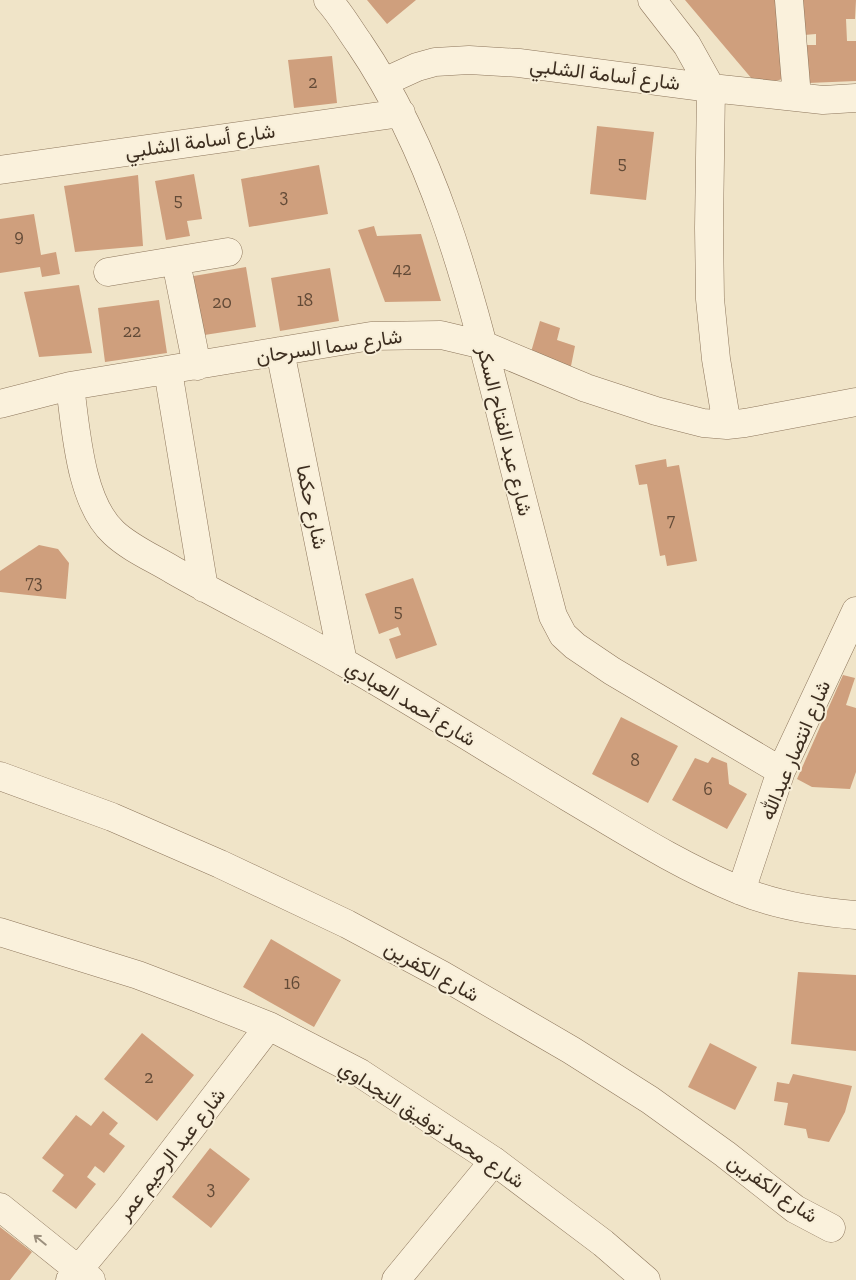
<svg xmlns="http://www.w3.org/2000/svg" width="856" height="1280" viewBox="0 0 856 1280" font-family="'Zilla Slab',Vazirmatn,serif">
<rect width="100%" height="100%" fill="#f0e4c8"/>
<path fill="#cf9f7d" d="M367 0H416L387 24Z
M685 0H782L786 78 758 86Z
M803 0H856L855 19H846L847 41H856V81L808 83 806 45H816V34L804 35Z
M332 56 337 103 294 108 288 60Z
M597 126 654 132 646 200 590 194Z
M319 165 328 214 249 227 241 179Z
M194 174 202 219 187 221 190 236 166 240 155 181Z
M138 175 143 246 75 252 64 186Z
M34 214 41 255 56 252 60 274 42 277 40 267 0 273V219Z
M374 226 377 236 421 234 441 301 385 302 358 230Z
M246 267 256 327 198 336 188 277Z
M330 268 339 321 280 331 271 278Z
M79 285 92 353 39 357 24 292Z
M159 300 167 353 105 362 98 308Z
M540 321 560 328 557 340 575 346 570 371 529 359Z
M666 459 667 467 679 465 697 561 667 566 665 555 660 556 647 484 639 485 635 465Z
M39 545 58 549 69 563 66 599 0 592V571Z
M413 578 437 645 396 659 389 639 401 635 398 627 379 634 365 594Z
M843 675 855 678 846 705 856 708V772L850 789 812 787 797 779Z
M621 717 678 746 648 803 592 774Z
M712 757 727 763 729 784 747 794 727 829 672 800 695 758 708 763Z
M271 939 341 980 314 1027 243 987Z
M798 972 856 975V1051L791 1044Z
M142 1033 194 1075 157 1121 104 1079Z
M710 1043 757 1067 735 1110 688 1087Z
M793 1074 852 1086 845 1112 829 1142 808 1138 806 1129 784 1125 788 1103 774 1101 777 1082 789 1084Z
M103 1111 118 1123 109 1134 125 1146 104 1173 95 1166 87 1177 96 1184 76 1209 52 1191 64 1175 42 1158 76 1115 91 1126Z
M210 1148 250 1179 211 1228 172 1197Z
M0 1227 32 1252 10 1280H0Z"/>
<g fill="none" stroke-linecap="round" stroke-linejoin="round">
<defs>
<path id="minor" d="M328 0C340 13 349 29 359 43 435 155 467 282 500 411 517 480 535 548 553 616L563 635 575 646 612 671 781 771
M652 0 687 45 711 88 709 228 710 299 716 359 727 425
M789 0 797 97
M384 82 417 67 435 62 469 60 519 63 711 88 823 100 856 98
M0 170 401 113
M176 262 197 366
M108 272 228 252
M280 351 343 662
M168 371 204 588
M70 386C76 430 80 502 114 533 130 548 153 558 173 570 229 602 288 630 345 663 420 706 493 752 568 797 624 830 678 865 739 890 775 905 817 912 856 915
M0 404 70 386 371 336 441 335 483 345 586 388 656 411 703 423 727 425 745 423 856 402
M0 776 112 817 220 864 347 924 442 975 571 1050 650 1100 725 1154 795 1209 831 1228
M741 891 781 771 856 611
M0 932 138 975 193 996 269 1026 360 1073 494 1161 603 1243 646 1280
M0 1207 91 1280
M70 1280 128 1210 269 1026
M396 1280 494 1161"/>
</defs>
<use href="#minor" stroke="#8d765c" stroke-width="29"/>
<use href="#minor" stroke="#faf1dc" stroke-width="28"/>
</g>
<defs><path id="oneway-shaft" d="M-6 0H5M1.5-3L5.5 0L1.5 3" fill="none" stroke-width="1.6" stroke-linecap="round" stroke-linejoin="round" transform="scale(1.25)"/></defs>
<use stroke="#9c907e" href="#oneway-shaft" transform="translate(40 1240) rotate(-141)"/>
<g text-anchor="middle" stroke-width="4" stroke-linejoin="round" paint-order="stroke">
<g font-size="18" fill="#624a37">
<text x="313" y="88">2</text>
<text x="622" y="169">5</text>
<text x="284" y="202">3</text>
<text x="178" y="206">5</text>
<text x="19" y="242">9</text>
<text x="402" y="275">42</text>
<text x="305" y="306">18</text>
<text x="222" y="308">20</text>
<text x="132" y="337">22</text>
<text x="671" y="526">7</text>
<text x="34" y="588">73</text>
<text x="398" y="617">5</text>
<text x="635" y="766">8</text>
<text x="708" y="795">6</text>
<text x="292" y="989">16</text>
<text x="149" y="1083">2</text>
<text x="211" y="1194">3</text>
</g>
<g font-size="20" fill="#3d2e20" stroke="#f7eed8">
<text transform="translate(605 74) rotate(7)" y="7">شارع أسامة الشلبي</text>
<text transform="translate(200 141) rotate(-8)" y="7">شارع أسامة الشلبي</text>
<text transform="translate(329 346) rotate(-8)" y="7">شارع سما السرحان</text>
<text transform="translate(505 431) rotate(76)" y="7">شارع عبد الفتاح السكر</text>
<text transform="translate(312 507) rotate(78)" y="7">شارع حكما</text>
<text transform="translate(411 703) rotate(31)" y="7">شارع أحمد العبادي</text>
<text transform="translate(795 750) rotate(-67)" y="7">شارع انتصار عبدالله</text>
<text transform="translate(432 971) rotate(29)" y="7">شارع الكفرين</text>
<text transform="translate(432 1124) rotate(33)" y="7">شارع محمد توفيق النجداوي</text>
<text transform="translate(171 1154) rotate(-52)" y="7">شارع عبد الرحيم عمر</text>
<text transform="translate(773 1188) rotate(35)" y="7">شارع الكفرين</text>
</g>
</g>
</svg>
